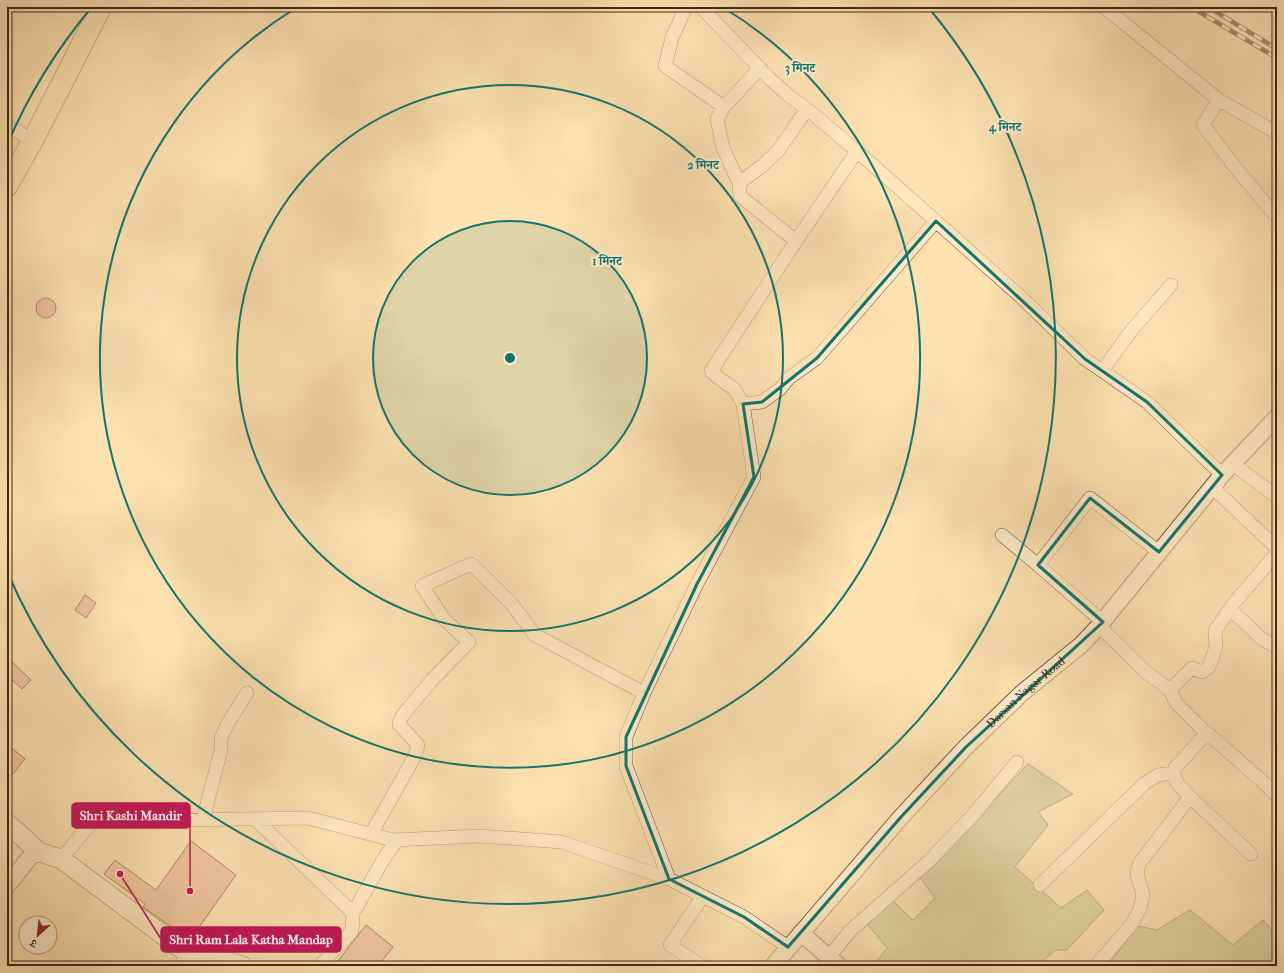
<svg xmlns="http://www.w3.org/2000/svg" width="1284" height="973" viewBox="0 0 1284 973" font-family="'IM FELL French Canon','Noto Serif Devanagari',serif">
<rect width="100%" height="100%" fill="#fde1b1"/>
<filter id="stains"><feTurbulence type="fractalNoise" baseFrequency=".005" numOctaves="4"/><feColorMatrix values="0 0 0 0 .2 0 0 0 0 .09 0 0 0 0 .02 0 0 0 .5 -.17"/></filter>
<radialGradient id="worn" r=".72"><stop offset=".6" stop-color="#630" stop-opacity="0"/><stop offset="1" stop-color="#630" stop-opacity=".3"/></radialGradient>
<path fill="#bec38d" stroke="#807651" d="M1028 764 1073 794 1038 812 1048 825 1015 867 1061 908 1087 890 1104 910 1067 950H1055L1038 966H874L887 948 868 925 892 900 913 920 935 898 920 878Z
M1190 910 1233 945 1263 920 1277 936V966H1107L1138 926 1157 930Z"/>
<path fill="#e6a488" stroke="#412915" d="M36 308a10 10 0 1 1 20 0a10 10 0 1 1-20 0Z
M85 595 96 603 86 618 75 610Z
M7 657 31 680 22 689 7 675Z
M7 744 25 759 7 781Z
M191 841 236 875 190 940 143 907 145 904 104 874 115 860 156 890Z
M366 925 393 947 378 966H334Z"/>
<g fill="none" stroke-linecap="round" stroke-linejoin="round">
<defs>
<path id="minor" d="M686 7 672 38 665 66 724 107 760 68
M701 7 770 79 788 95 813 114 857 151 1021 297 1085 359 1147 402 1222 475
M1104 7 1219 100 1277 133
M1219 100 1203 125 1239 172 1277 217
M724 107 717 119 720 134 723 148 739 183 740 196 796 241
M7 126 33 140
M739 183 762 166 778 151 807 109
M1102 371 1131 331 1171 285
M743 404 762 402 780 389 789 378 817 358 936 221
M1233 464 1277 497
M1212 487 1277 548
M1002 535 1038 565
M1230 609 1262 639 1277 647
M1103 622 1038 565 1090 498 1159 552
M1099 626 1146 672 1170 690 1192 668 1202 672 1209 667 1216 647 1215 631 1234 603 1277 553
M1170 690 1176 703 1199 726 1261 780 1277 796
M1207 733 1175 768 1173 773 1178 784 1190 797 1251 854
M255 819 353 913
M203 820 221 750V738L228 723 247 693
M371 834 415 756 418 745 399 724 402 716 432 680 469 642 444 619 422 586 471 564 511 603 535 635 644 693
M61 859 93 821H118L308 818 393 840 481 836 562 842 669 879 744 917 788 947
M669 879 626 766V737L644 693 697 584 754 477 743 404 734 389 716 376 711 371 796 241 857 151
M1040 885 1145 783 1158 775 1173 773
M829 957 850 931 929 861 973 815 1017 762
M180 966 187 953
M320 966 352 931 353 913 383 860 397 840
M702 966 670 945 703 896
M1096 966 1131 925 1140 909 1143 894 1137 875 1139 864 1190 797"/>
<g id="tertiary">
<path d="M7 886 30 857 39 852"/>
<path d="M801 933 839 966"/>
<path id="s1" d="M773 966 901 817 966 747 1022 693 1081 645 1099 626 1204 497 1222 475 1277 417"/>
</g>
<path id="secondary" d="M7 823 39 852 61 859 187 953 192 952 199 953 243 966"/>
<path id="primary" d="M7 186 33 140 101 7"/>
</defs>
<use href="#minor" stroke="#70573c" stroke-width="14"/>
<use href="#tertiary" stroke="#70573c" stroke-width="18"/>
<use href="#secondary" stroke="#412915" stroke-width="20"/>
<use href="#primary" stroke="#412915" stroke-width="22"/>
<use href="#minor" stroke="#feeccc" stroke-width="13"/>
<use href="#tertiary" stroke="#feeccc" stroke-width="16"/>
<use href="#secondary" stroke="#feeccc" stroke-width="19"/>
<use href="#primary" stroke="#fde1b1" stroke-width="21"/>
<defs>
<path id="rail" d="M1191 7 1277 58
M1208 7 1277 49"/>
</defs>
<use href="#rail" stroke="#412915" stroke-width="4.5"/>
<use href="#rail" stroke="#feeccc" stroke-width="3" stroke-dasharray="9" stroke-linecap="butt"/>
</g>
<path d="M0 0H1284V973H0ZM936 221 1085 359 1147 402 1222 475 1159 552 1090 498 1038 565 1103 622 966 747 901 817 788 947 744 917 669 879 626 766V737L697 584 754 477 743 404 762 402 817 358Z" fill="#fde1b1" fill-opacity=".55" fill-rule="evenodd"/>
<path fill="none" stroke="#0f766e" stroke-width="3" stroke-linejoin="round" d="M936 221 1085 359 1147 402 1222 475 1159 552 1090 498 1038 565 1103 622 966 747 901 817 788 947 744 917 669 879 626 766V737L697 584 754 477 743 404 762 402 817 358Z"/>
<circle cx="510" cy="358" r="137" fill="#0f766e" fill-opacity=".12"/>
<g fill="none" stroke="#0f766e" stroke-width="2">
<circle cx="510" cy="358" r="137"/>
<circle cx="510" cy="358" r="273"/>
<path d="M724 8A410 410 0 1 1 296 8"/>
<path d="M7 145A546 546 0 0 1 92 7M928 7A546 546 0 1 1 7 571"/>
</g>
<g text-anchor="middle" stroke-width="4" stroke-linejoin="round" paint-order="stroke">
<g font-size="12" fill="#412915" stroke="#feeccc">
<text dy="4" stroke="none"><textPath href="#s1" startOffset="373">Darsan Nagar Road</textPath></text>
</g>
</g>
<circle cx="510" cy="358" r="6" fill="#0f766e" stroke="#feeccc" stroke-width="2"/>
<g font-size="12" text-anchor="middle" font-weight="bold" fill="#0f766e" stroke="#feeccc" stroke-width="4" stroke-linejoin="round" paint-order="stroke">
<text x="800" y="72">3 मिनट</text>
<text x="1005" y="131">4 मिनट</text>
<text x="703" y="169">2 मिनट</text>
<text x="607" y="265">1 मिनट</text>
</g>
<path fill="none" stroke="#c2185b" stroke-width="1.5" d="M190 891L190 816M120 874L161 939"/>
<g fill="#c2185b" stroke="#feeccc" stroke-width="1.5">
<circle cx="190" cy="891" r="4"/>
<circle cx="120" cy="874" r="4"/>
</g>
<g fill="#c2185b" stroke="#c2185b" stroke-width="1.5">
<rect x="72" y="803" width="118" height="25" rx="4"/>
<rect x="161" y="927" width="180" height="25" rx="4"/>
</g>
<g font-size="13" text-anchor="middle" font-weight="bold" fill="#fff">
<text x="131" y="820">Shri Kashi Mandir</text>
<text x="251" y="944">Shri Ram Lala Katha Mandap</text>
</g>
<rect width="1284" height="973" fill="none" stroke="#fde1b1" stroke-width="24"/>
<rect x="8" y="8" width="1268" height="957" fill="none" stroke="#412915" stroke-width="2"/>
<rect x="12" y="12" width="1260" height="949" fill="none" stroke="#412915"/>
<g transform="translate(38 935) rotate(207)"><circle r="19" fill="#feeccc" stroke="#b29e83"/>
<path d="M0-3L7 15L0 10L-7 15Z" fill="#8f2418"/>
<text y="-6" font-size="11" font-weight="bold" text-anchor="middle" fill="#412915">उ</text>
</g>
<rect width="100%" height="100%" filter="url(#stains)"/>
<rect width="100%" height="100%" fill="url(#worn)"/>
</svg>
